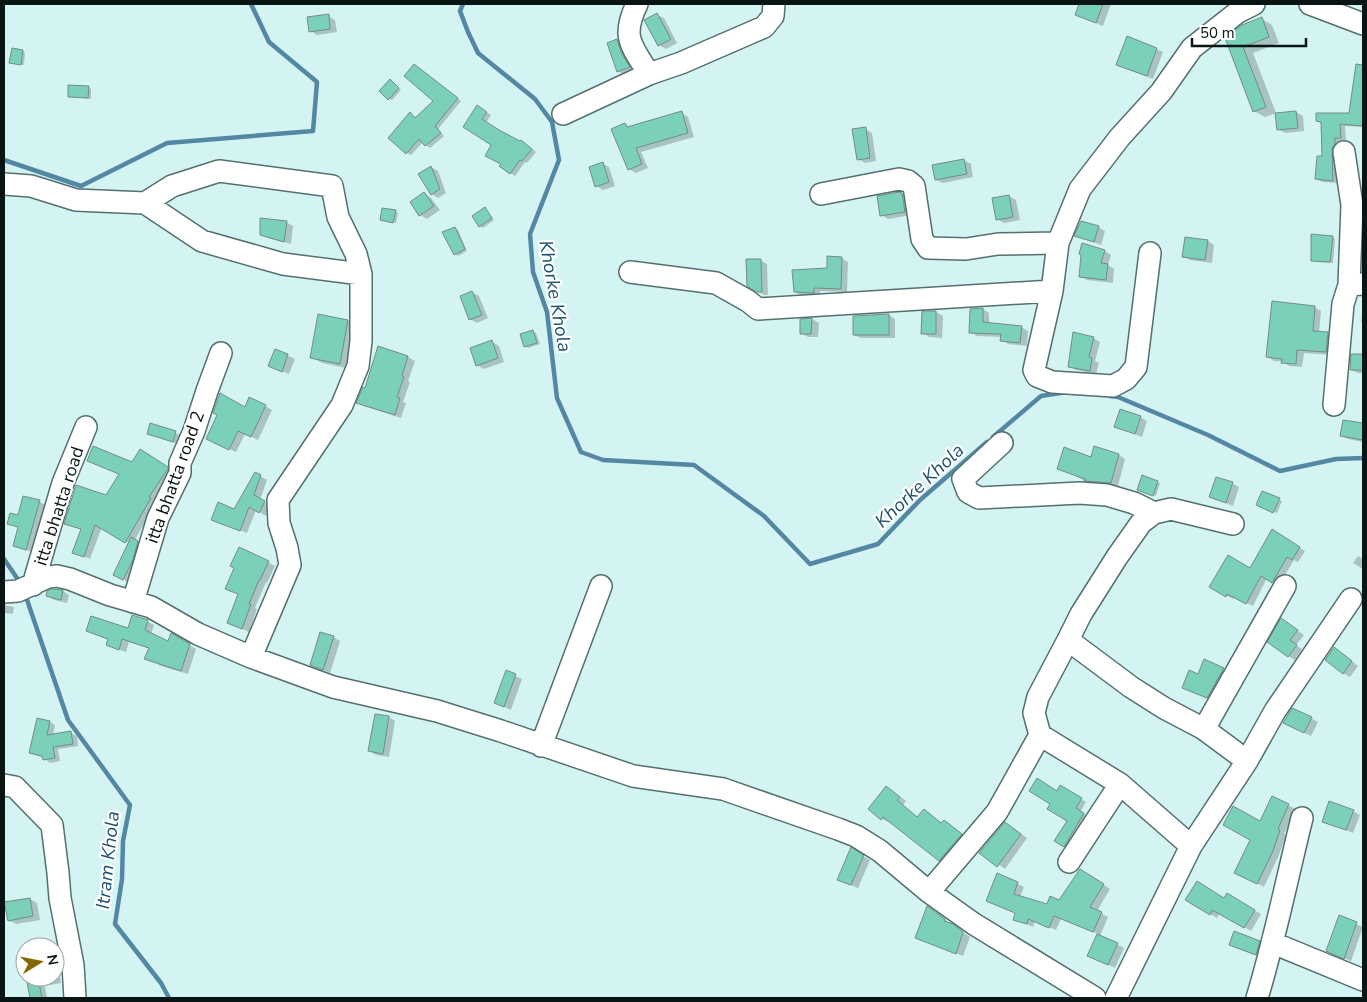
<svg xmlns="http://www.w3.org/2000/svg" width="1367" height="1002" viewBox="0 0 1367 1002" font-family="'Nunito Sans',sans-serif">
<rect width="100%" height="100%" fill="#d4f4f3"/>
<path fill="#0003" d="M1080 4H1111L1103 26 1076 15Z
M657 15 664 18 677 43 666 49 659 45Z
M328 16 335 20 337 32 317 35 311 31Z
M1262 19 1272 25 1279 43 1253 53 1276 113 1265 117 1254 111 1227 38Z
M1127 38 1163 52 1153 79 1124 68Z
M617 40 624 44 636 71 625 75 618 71Z
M23 51 25 53 24 65 11 62Z
M419 68 461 101 438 129 444 136 430 148 423 142 411 155 407 153 410 114 416 118 435 101Z
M393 83 401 90 392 100 389 99Z
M1354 85 1363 86V127L1345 126 1346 141H1340V147L1337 151 1338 183 1322 182 1317 179 1323 158 1322 124 1317 121 1350 114Z
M88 87 91 89V99L72 97 69 96Z
M477 107 491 115 486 123 520 142 521 141 526 144 536 152 527 163 525 162 515 176 510 173 502 164 492 144 465 126Z
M1296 112 1303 116 1304 131 1285 133 1278 129Z
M682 113 688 117 694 137 641 152 648 168 636 173 629 169 625 125 630 128Z
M865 129 872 133 876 161 865 163 858 159Z
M964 160 971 164 973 177 943 183 936 180Z
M603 164 609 167 615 186 603 190 596 186Z
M431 167 438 171 446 193 438 198 432 194Z
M425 194 431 198 440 210 427 219 420 215Z
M902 194 909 198 911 215 888 219 881 215Z
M1009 196 1016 200 1020 220 1004 223 997 219Z
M485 209 494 220 483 228 480 226Z
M395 211 398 213 396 223 381 220Z
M286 222 293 226 291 244 268 238 261 234Z
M1098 227 1105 231 1101 245 1076 236Z
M455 228 458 230 467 251 458 256 455 254Z
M1332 237 1335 239 1333 263 1315 262 1312 260Z
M1208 241 1214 245 1212 263 1190 260 1183 256Z
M1105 251 1111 255 1108 265 1114 269 1113 283 1087 280 1081 276Z
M841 258 848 262 847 292 820 291V296H802L795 292Z
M760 260 767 264 768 295H764L748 285Z
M472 292 479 296 488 318 477 323 470 319Z
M1363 306V323L1361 322Z
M1314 307 1321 311 1319 333 1328 334 1334 338 1333 355 1304 353 1302 367 1289 366 1283 361H1274L1267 357Z
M983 309 989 313V324L1021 327 1028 331 1027 346 1008 344 1002 340V337L977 336 971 332Z
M936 312 943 316 942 338 929 337 923 333Z
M889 315 895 319V338H861L854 335Z
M319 316 348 321 358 327 351 369 322 363 311 357Z
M812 319 819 323 818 337H808L801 333 802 320Z
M533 331 536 333 540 344 528 348 525 346Z
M1093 338 1100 342 1095 361 1099 363 1096 374 1076 370 1069 366Z
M492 342 499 346 504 362 484 369 477 365Z
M379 348 408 357 415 361 408 381 410 382 403 402 406 403 401 418 364 406 358 403 366 389Z
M276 350 295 359 289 374 270 366Z
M1352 355H1363V373H1358L1351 370Z
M265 406 272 410 258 440 245 434 236 452 214 442 246 408Z
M1140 417 1147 421 1142 437 1115 426Z
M1344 421 1363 425V442L1348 439 1342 436Z
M151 424 183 436 180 445 148 433Z
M1095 448 1119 455 1125 459 1118 486 1092 484 1058 468 1092 459Z
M146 454 173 471 135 540 144 546 130 583 121 578 129 543 102 527 90 559 74 552 82 530 66 523 106 497 120 474 89 461 132 463Z
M260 476 267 480 260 500 271 506 266 516 256 510 247 533 219 523 235 510Z
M1157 482 1160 483 1156 496 1141 491Z
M1232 483 1239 487 1233 506 1211 497Z
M1279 500 1282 501 1277 513 1260 506Z
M39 501 45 505 32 552 20 548 14 545 19 528 9 523Z
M1273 531 1305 551 1298 562 1294 560 1279 585 1267 578 1253 606 1234 597 1233 599 1211 586 1250 569Z
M240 548 275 566 267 583 266 582 255 608 257 609 249 632 229 623 239 595 227 588 235 567Z
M1358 556 1363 559V569L1353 563Z
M63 591 69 595 67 603 54 600 47 596Z
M4 605 14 607 13 614 4 613Z
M147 621 154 625 151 634 169 642 172 635 196 649 188 674 161 666 145 658 150 649 129 642 126 652 114 648 109 640 94 634 129 630Z
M1288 624 1304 635 1296 645 1302 649 1295 660 1288 656Z
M333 637 340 641 330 673 311 665Z
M1341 652 1358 666 1350 677 1343 673Z
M1224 669 1230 672 1214 701 1189 691 1199 675Z
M506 672 522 679 511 710 495 703Z
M389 717 395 721 389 757 376 755 370 751Z
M1311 718 1318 722 1311 736 1291 726Z
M50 722 55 725 53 735 71 733 77 736 78 746 58 749 60 761 50 763 44 758 31 753Z
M887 787 906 801 903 805 918 818 924 811 943 824 944 822 951 825 967 839 946 864 890 821 889 822 882 819 870 809Z
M1061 787 1086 802 1080 812 1089 817 1069 849 1056 841 1068 820 1051 804Z
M1273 798 1296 809 1284 834 1286 835 1279 855 1264 887 1243 876 1260 823Z
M1353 811 1360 815 1353 833 1323 821Z
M1012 827 1027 838 1005 869 981 852Z
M851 849 870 860 858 888 845 883Z
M1087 874 1110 889 1097 911 1108 917 1100 936 1124 948 1115 968 1089 955 1098 934 1061 919 1056 930 1035 921 1033 927 1014 919 1016 913 987 901 998 875 1024 887 1020 897 1047 906 1059 901Z
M1227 895 1261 914 1251 931 1220 913 1217 918 1187 900 1225 899Z
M30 899 37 903 40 920 16 924 9 920Z
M934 912 970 937 963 956 917 938Z
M1339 917 1363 927 1351 961 1334 954Z
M48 939 54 943 55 947H25V949L24 943Z
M1259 942 1266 946 1263 958 1237 948Z
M55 948 61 983 45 986 47 998H31L28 977H55Z"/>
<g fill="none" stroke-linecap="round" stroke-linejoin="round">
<path stroke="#5487a3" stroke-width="4.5" d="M463 4 460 11 468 32 478 53 535 99 552 122 559 160 530 234 533 272 547 312 557 398 581 452 603 460 694 465 764 516 810 564 878 544 920 500 987 442
M4 160 81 186 167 143 313 131 317 82 269 42 251 4
M1110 396 1118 397 1208 435 1280 471 1336 459 1363 458
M993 437 1041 396 1067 392
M4 559 21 584
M25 594 68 720 130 805 123 841 122 879 115 924 161 983 169 998"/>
</g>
<path fill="#7bd0b9" stroke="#728d85" d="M1079 4H1103L1096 23 1075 15Z
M657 13 671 39 658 46 644 20Z
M329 14 330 29 309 32 307 17Z
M1262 17 1269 37 1243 47 1266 107 1253 112 1225 38 1242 25Z
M1127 36 1157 48 1147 76 1116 65Z
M617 39 621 52 630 67 617 72 607 43Z
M12 48 23 50 21 65 9 63Z
M414 64 458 98 435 126 441 133 425 146 419 139 406 154 388 138 410 112 415 118 433 101 404 76Z
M1356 64 1363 65V126L1340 124 1341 138H1335V144L1332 148 1333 181 1315 179 1317 156H1322L1321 122 1316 121V113H1349Z
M390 79 399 88 388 100 379 91Z
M68 85 89 86 88 98 68 97Z
M477 105 487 112 482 119 499 130 520 141 521 140 532 149 522 161 520 160 510 174 499 166 501 164 485 156 491 145 463 127Z
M682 111 688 133 636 148 642 164 628 170 611 129 625 123 627 127Z
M1296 111 1298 128 1277 130 1275 113Z
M866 127 870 158 857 160 852 129Z
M964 159 967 174 935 180 932 165Z
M603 162 609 182 595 187 589 167Z
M431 166 440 189 431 195 418 174Z
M424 192 434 206 419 216 410 202Z
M899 192 902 193 905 212 880 216 877 196Z
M1009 195 1013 217 996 220 992 198Z
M485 207 492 218 479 227 472 216Z
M382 208 396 210 393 223 380 220Z
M260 218 287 221 284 242 260 235Z
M1081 221 1099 226 1094 242 1074 236Z
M455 227 465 249 454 255 442 232Z
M1311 234 1333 236 1330 262 1311 261Z
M1185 237 1208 240 1205 260 1182 257Z
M1082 243 1105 250 1101 263 1108 264 1106 280 1079 277 1081 255 1079 254Z
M827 256 842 257 841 289 814 288V293L794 292 792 270 827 268Z
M746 259H761L762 292H756L747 286Z
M472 291 482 315 469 320 460 296Z
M1272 301 1315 306 1313 331 1328 332 1326 352 1297 350 1296 364 1281 363 1282 359 1266 357Z
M983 308V322L1022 326 1020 343 1000 341 1001 334 969 333 970 309Z
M922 311H936V334H921Z
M318 314 348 320 340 364 310 358Z
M889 314V335H853V316Z
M812 318 811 334H800V319Z
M533 330 537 343 524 347 520 334Z
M1073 332 1094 337 1089 357 1092 358 1090 371 1068 367Z
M492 340 498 358 476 366 470 348Z
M378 346 408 356 402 376 404 377 397 397 400 398 395 415 356 403 363 387 365 388Z
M275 349 288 354 282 372 268 366Z
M1351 354H1363V370H1350Z
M220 393 245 407 249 397 266 405 251 437 238 431 229 450 206 439 217 415 213 413Z
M1120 409 1141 416 1135 434 1114 427Z
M1343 420 1363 423V440L1340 436Z
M150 423 176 431 173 442 147 434Z
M93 446 132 462 140 449 168 467V469L149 497 151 498 125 543 95 525 84 557 72 553 81 529 64 524 76 485 106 495 119 474 87 461Z
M1094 446 1119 454 1111 483 1084 481 1085 479 1057 469 1064 447 1091 457Z
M255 472 261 475 254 495 265 501 259 513 249 507 240 531 211 520 218 502 234 509Z
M1142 475 1158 481 1153 496 1137 490Z
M1216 477 1233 482 1226 503 1209 497Z
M1262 491 1280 498 1273 513 1256 505Z
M23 496 40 500 26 550 13 546 18 527 7 524 10 513 18 515Z
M1272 529 1300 547 1292 560 1287 557 1272 583 1261 576 1246 604 1227 594 1226 597 1209 587 1228 555 1250 568Z
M131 537 138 541 133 560 123 580 113 575Z
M239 547 269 561 260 580H259L249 604H251L242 629 227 623 238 594 225 589 234 568 230 566Z
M51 589 63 590 61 600 46 596 47 591Z
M132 615 148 620 145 630 168 641 171 633 190 644 181 671 144 659 149 648 122 639 119 650 106 645 108 639 86 631 91 616 128 628Z
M1281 618 1298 630 1290 640 1297 645 1288 657 1267 642Z
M320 632 334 636 323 670 310 665Z
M1334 647 1352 661 1343 674 1325 660Z
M1204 659 1224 668 1207 698 1182 688 1189 670 1198 674Z
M506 670 516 674 504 707 494 703Z
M1292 708 1312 717 1304 733 1283 723Z
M375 714 389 716 383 754 368 751Z
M37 718 50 721 47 735 71 731 73 744 53 747 55 758 43 760 42 756 29 753Z
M1037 778 1057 791 1060 785 1082 798 1076 808 1084 813 1064 847 1054 841 1067 821 1047 809 1050 804 1029 791Z
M886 786 900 797 897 800 917 817 924 809 941 823 944 820 962 834 939 861 883 817 881 820 868 809Z
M1272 796 1289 804 1278 829 1280 830 1273 851 1257 884 1234 873 1250 840 1223 825 1233 806 1260 821Z
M1329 801 1354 810 1346 830 1322 822Z
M1005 822 1021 834 997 867 979 853Z
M851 847 864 855 851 885 837 880Z
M1080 869 1104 884 1090 907 1102 912 1093 932 1054 916 1049 928 1028 919 1027 924 1013 920 1015 913 986 901 997 873 1018 882 1014 894 1047 904 1050 896 1059 900Z
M1197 881 1224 898 1227 893 1255 910 1244 928 1212 910 1210 915 1185 900Z
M30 898 33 916 8 921 4 902Z
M927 906 945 919 944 921 953 924 963 932 956 954 915 938Z
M1339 915 1357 922 1344 959 1326 951Z
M1234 931 1260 941 1256 955 1229 945Z
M1097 934 1118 943 1108 965 1087 956Z
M26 977H38L42 998H30Z"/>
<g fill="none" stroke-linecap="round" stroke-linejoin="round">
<defs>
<path id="minor" d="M637 4C621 37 631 45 649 74
M1310 4 1363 24
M563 114 649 74 681 63 764 27 773 16 774 4
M1344 152 1352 205 1349 285 1363 284
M4 184 31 186 76 200 145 203 172 186 219 171 332 186 338 217 356 254 361 274V341L358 366 342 405 278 500 279 523 287 548 290 565 251 657
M821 194 899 179 908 181 914 186 922 239 928 248 966 249 998 244 1058 243
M145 203 202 241 283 264 361 274
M1150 253 1136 367 1126 379 1113 386 1052 382 1037 376 1034 370 1052 291 1058 243 1080 189 1120 137 1161 92 1192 48 1238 12 1254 4
M630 272 716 283 748 301 758 309 1052 291
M1334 405 1343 304 1349 285
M1002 443 963 479 968 492 979 498 1080 493 1107 495 1134 503 1154 513
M1233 524 1171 509 1154 513 1141 523 1117 557 1081 614 1068 640 1131 687 1164 708 1204 729 1247 761
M33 585 63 483 86 427
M4 592 18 591 48 577 57 576 70 579 110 595 151 607 198 634 251 657 333 687 437 711 501 731 633 776 723 789 838 829 856 836 880 851 929 892 974 924 1095 998
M133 602 158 518 180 473V463L194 431 207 391 221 353
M1204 729 1285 586
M1040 735 1034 713 1038 697 1068 640
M541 746 601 586
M4 785 15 787 52 825 58 873 60 898 73 965 75 998
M1069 862 1120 784
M929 892 997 812 1040 735 1120 784 1191 846
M1273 943 1363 980
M1116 998 1191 846 1247 761 1275 711 1351 599
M1257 998C1275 939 1287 878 1302 818"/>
</defs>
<use href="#minor" stroke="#53706f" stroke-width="24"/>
<use href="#minor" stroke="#fff" stroke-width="21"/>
</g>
<g text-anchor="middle" stroke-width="4.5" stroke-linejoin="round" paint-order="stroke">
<g font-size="18" fill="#091515" stroke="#fff">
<text transform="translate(175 477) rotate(-70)" y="6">itta bhatta road 2</text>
<text transform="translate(59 506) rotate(-72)" y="6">itta bhatta road</text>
</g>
<g font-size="19" font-style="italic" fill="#1d516e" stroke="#fff">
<text transform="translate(556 296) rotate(80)" y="7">Khorke Khola</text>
<text transform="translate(919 485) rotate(-43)" y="7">Khorke Khola</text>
<text transform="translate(107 860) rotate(-84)" y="7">Itram Khola</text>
</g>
</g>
<rect width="1367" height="1002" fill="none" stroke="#091515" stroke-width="10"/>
<g transform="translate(40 962) rotate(80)"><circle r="24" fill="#ffffff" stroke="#9da1a1"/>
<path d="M0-4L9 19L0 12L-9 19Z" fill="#836902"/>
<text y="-8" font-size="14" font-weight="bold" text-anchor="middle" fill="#091515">N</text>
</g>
<path d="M1192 38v8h114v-8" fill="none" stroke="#091515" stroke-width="2.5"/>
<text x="1200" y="38" font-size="15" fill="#091515" stroke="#ffffff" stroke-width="4" paint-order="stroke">50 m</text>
</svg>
